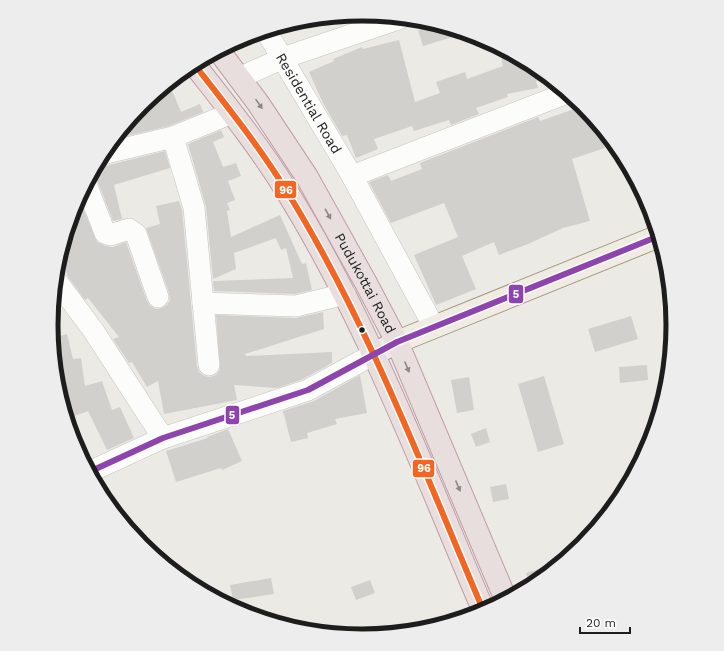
<svg xmlns="http://www.w3.org/2000/svg" width="724" height="651" viewBox="0 0 724 651" font-family="'Work Sans',sans-serif">
<rect width="100%" height="100%" fill="#ebeae5"/>
<path fill="#d2d0cc" d="M437 24 465 33 423 46 418 30Z
M399 40 415 102 440 93 436 82 465 72 467 79 503 66 499 47 535 67 550 79 536 81 538 88 507 94 508 97 476 108 479 114 451 125 449 120 414 131 412 126 374 139 378 149 356 158 347 135 342 136 323 103 309 72 334 61 333 59 362 47 363 49Z
M169 83 181 112 200 104 203 112 169 126 114 139 142 105Z
M583 106 595 121 605 148 572 159 590 221 563 228 528 244 499 255 494 242 462 256 476 289 436 305 414 255 458 237 444 203 391 223 369 182 388 175 391 181 422 169 420 163 538 117 540 121Z
M221 130 224 137 213 142 223 167 236 163 241 176 228 181 235 200 227 203 230 210 227 211 231 237 280 215 302 264 306 263 312 290 295 294 214 291 213 281 293 278 286 248 281 250 276 238 234 253 236 269 213 279 206 207 188 144Z
M165 151 170 168 114 185 122 219 113 221 97 180 92 174 97 164 105 166Z
M79 198 97 242 106 246 113 247 126 242 147 301 150 306 156 309 162 308 167 305 170 300 169 293 146 228 160 224 156 206 179 201 182 210 197 366 199 372 204 376 210 377 216 375 220 370 216 315 296 318 323 312 324 329 245 354 246 356 332 352V363L303 379 277 388 234 385 237 400 164 414 158 381 147 387 132 362 129 363 113 339 119 337 88 298 85 300 68 277 59 255 74 206Z
M631 316 638 339 595 352 588 329Z
M67 334 73 359 81 358 85 386 102 381 112 410 120 407 134 438 107 450 88 411 66 419 56 386 52 338Z
M647 365 648 380 620 383 619 367Z
M360 375 367 413 335 419 337 424 307 433 308 438 291 442 283 411 314 401Z
M544 376 564 444 538 452 518 384Z
M469 377 474 410 457 413 451 380Z
M486 428 490 442 476 447 471 434Z
M228 429 242 461 222 470 221 468 176 482 166 451 208 438 207 437Z
M506 484 509 499 493 502 490 487Z
M562 562 535 585 530 587 526 573Z
M271 578 274 594 233 600 230 585Z
M370 580 375 593 356 600 351 587Z"/>
<g fill="none" stroke-linecap="round" stroke-linejoin="round">
<defs>
<g id="minor">
<path id="s1" d="M266 31 352 176 434 327"/>
<path d="M239 78 283 58 401 18"/>
<path d="M173 137 194 208 209 365"/>
<path d="M102 154 173 137 232 113"/>
<path d="M352 176 567 93"/>
<path d="M86 184 105 233 110 235 129 229 136 234 158 297"/>
<path d="M55 279 93 330 163 438"/>
<path d="M203 303 296 306 345 294"/>
<path d="M89 472 163 438 308 390 374 354"/>
</g>
<path id="major" d="M374 354 397 342 659 236"/>
<g id="highway">
<path id="s2" d="M219 51 258 103 307 177 366 283 397 342 506 600"/>
<path d="M194 64C226 105 259 146 286 190 368 322 423 469 484 612"/>
</g>
</defs>
<use href="#minor" stroke="#c4c4c1" stroke-width="22"/>
<use href="#major" stroke="#a19a82" stroke-width="24"/>
<use href="#highway" stroke="#c19ca4" stroke-width="24"/>
<use href="#minor" stroke="#fcfcfb" stroke-width="21"/>
<use href="#major" stroke="#f0ece3" stroke-width="22"/>
<use href="#highway" stroke="#e9dede" stroke-width="22"/>
<defs>
<path id="bus-1" d="M194 64C226 105 259 146 286 190 368 322 423 469 484 612"/>
<path id="bus-2" d="M89 472 163 438 308 390 397 342 659 236"/>
</defs>
<use href="#bus-1" stroke="#fff" stroke-width="9"/>
<use href="#bus-2" stroke="#fff" stroke-width="9"/>
<use href="#bus-1" stroke="#f26522" stroke-width="6"/>
<use href="#bus-2" stroke="#8e44ad" stroke-width="6"/>
</g>
<defs><path id="oneway-solid" d="M-6-.8H1V-3.2L6.5 0L1 3.2V.8H-6Z"/></defs>
<g fill="#8d8787">
<use href="#oneway-solid" transform="translate(259 104) rotate(55)"/>
<use href="#oneway-solid" transform="translate(328 214) rotate(61)"/>
<use href="#oneway-solid" transform="translate(407 367) rotate(67)"/>
<use href="#oneway-solid" transform="translate(458 486) rotate(67)"/>
</g>
<circle fill="#1d1d1d" stroke="#fff" stroke-width="1.5" cx="362" cy="330" r="3.5"/>
<g text-anchor="middle" stroke-width="3" stroke-linejoin="round" paint-order="stroke">
<g font-size="14" fill="#1d1d1d" stroke="#fff">
<text dy="5" stroke="none"><textPath href="#s1" startOffset="84">Residential Road</textPath></text>
<text dy="5" stroke="none"><textPath href="#s2" startOffset="275">Pudukottai Road</textPath></text>
</g>
</g>
<path d="M0 0H724V651H0ZM58 325a304 304 0 1 1 608 0a304 304 0 1 1-608 0Z" fill="#ededed" fill-rule="evenodd"/>
<path fill="none" stroke="#1d1d1d" stroke-width="5" d="M58 325a304 304 0 1 1 608 0a304 304 0 1 1-608 0Z"/>
<g stroke="#fff" stroke-width="1.5">
<rect x="274" y="180" width="23" height="19" rx="4" fill="#f26522"/>
<rect x="508" y="284" width="16" height="20" rx="4" fill="#8e44ad"/>
<rect x="225" y="405" width="15" height="20" rx="4" fill="#8e44ad"/>
<rect x="412" y="459" width="23" height="19" rx="4" fill="#f26522"/>
</g>
<g font-size="11" text-anchor="middle" font-weight="bold" fill="#fff">
<text x="286" y="194">96</text>
<text x="516" y="298">5</text>
<text x="232" y="419">5</text>
<text x="424" y="472">96</text>
</g>
<path d="M580 627v6h50v-6" fill="none" stroke="#1d1d1d" stroke-width="2"/>
<text x="586" y="627" font-size="12" fill="#1d1d1d" stroke="#ffffff" stroke-width="3" paint-order="stroke">20 m</text>
</svg>
